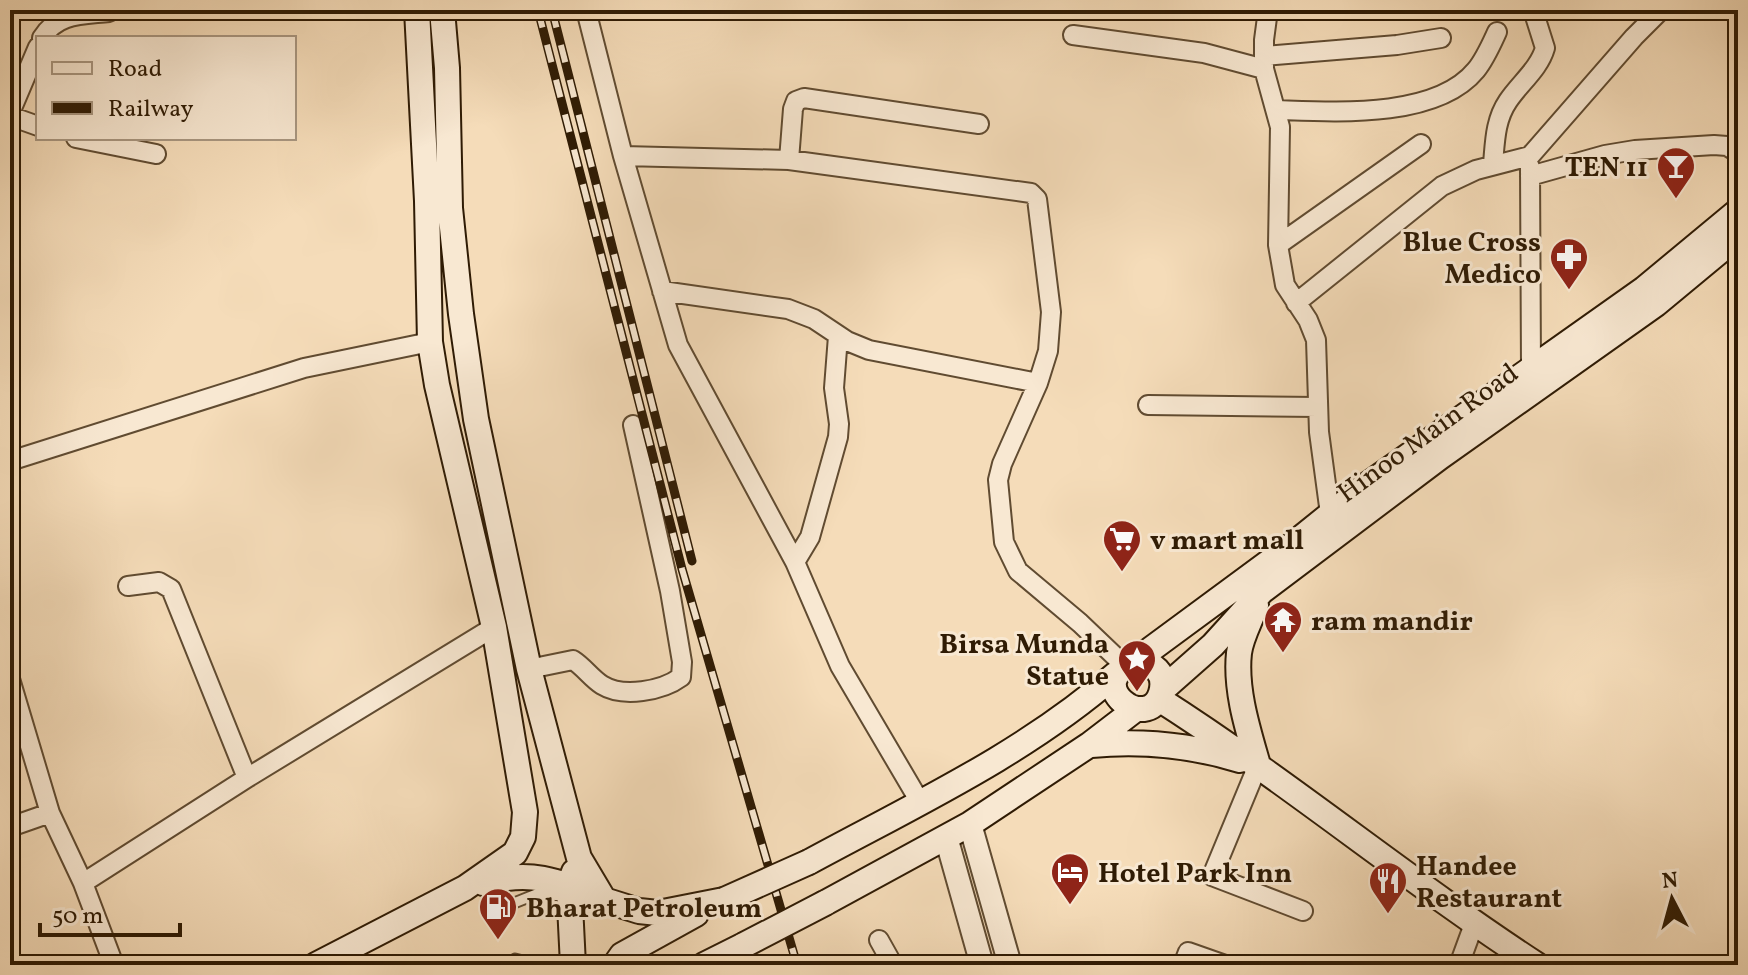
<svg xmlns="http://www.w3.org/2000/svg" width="1748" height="975" viewBox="0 0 1748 975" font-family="Vollkorn,serif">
<rect width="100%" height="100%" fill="#f5dcb9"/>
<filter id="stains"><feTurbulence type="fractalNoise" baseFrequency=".0025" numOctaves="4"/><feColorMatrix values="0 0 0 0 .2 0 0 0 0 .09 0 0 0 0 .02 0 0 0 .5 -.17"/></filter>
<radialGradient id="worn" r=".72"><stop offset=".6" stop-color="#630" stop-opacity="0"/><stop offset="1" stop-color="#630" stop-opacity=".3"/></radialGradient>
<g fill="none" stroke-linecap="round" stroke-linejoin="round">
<defs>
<path id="service" d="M505 917 509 905 539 893 566 897
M515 959 539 965"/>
<path id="minor" d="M586 10 623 156 678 345 795 562 840 666 920 802
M1268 10 1264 40V69L1280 127 1278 245 1285 285 1308 320 1316 340 1319 432 1330 514
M1073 35 1204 53 1264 69
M42 38C57 13 82 15 109 12
M1264 56 1397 45 1441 38
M1278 110C1334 112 1436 119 1476 70 1485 59 1491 45 1497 32
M10 113 38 47
M10 116 38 126
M979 124 804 98 796 101 793 109 789 160 1031 193 1037 199 1051 312 1048 351 1038 383 1002 464 998 480 1004 542 1018 571 1080 623 1124 665
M76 138 156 154
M623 156 789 160
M1493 164C1495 142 1495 120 1508 101 1520 83 1539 69 1545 48L1533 10
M1530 167 1531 369
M1530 176 1605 155 1635 150 1714 145 1727 146 1738 153
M1278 245 1421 144
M662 291 788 309 814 319 847 341 869 350 1038 383
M1296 303 1442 186 1476 170 1530 156 1634 37 1661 10
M1148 405 1317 407
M10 461 304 368 430 342
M795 562 810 537 838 437 839 424 834 388 838 336
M128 586 159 582 171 589 247 778
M529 669 573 660C584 667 591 678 602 685 623 698 662 691 681 677L682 662 670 591 633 425
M10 679 50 813 83 883 114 965
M1258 765 1212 876 1303 911
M10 827 50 813
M83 883 247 778 494 627
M879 940 893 965
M1183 965 1188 952 1225 965
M1459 965 1474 924"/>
<path id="tertiary" d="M970 824 1010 965
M946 837 982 965"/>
<path id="secondary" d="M442 10 447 68 450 208 461 314 476 419 529 669 579 858 604 900 639 911 658 913 724 900
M1256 605C1251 620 1241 637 1239 653 1235 690 1248 730 1258 765
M1135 661C1153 663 1167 672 1161 693 1148 735 1080 684 1135 661L1291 546 1363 488 1644 289 1738 211
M1162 690 1213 645 1262 591 1440 457 1656 304 1738 236
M1159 699C1289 782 1408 881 1537 965
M1091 745C1142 740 1191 745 1240 760
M809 862C914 805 1026 753 1116 674
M483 883C532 869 558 881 604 900
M825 903 970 824 1089 745 1136 709
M316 965 465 888 515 853 523 837 525 812 494 627 437 385 430 342 427 201 417 10
M573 965 569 885 574 872
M615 965 622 955 696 914
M704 965 744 945"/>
</defs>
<use href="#service" stroke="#604b31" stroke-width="13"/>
<use href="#minor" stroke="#604b31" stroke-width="22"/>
<use href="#tertiary" stroke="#604b31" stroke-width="26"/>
<use href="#secondary" stroke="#2f1b04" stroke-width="28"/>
<use href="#service" stroke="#f8e8d2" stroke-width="9"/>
<use href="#minor" stroke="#f8e8d2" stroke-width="18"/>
<use href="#tertiary" stroke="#f8e8d2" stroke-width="22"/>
<use href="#secondary" stroke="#f8e8d2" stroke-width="24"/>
<defs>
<path id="rail" d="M538 10 682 569 797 965
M552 10 692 561"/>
</defs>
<use href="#rail" stroke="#2f1b04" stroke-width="9"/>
<use href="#rail" stroke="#f8e8d2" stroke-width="6" stroke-dasharray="18" stroke-linecap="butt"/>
<defs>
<path id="secondary-bridge" d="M724 900 809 862
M744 945 825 903"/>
</defs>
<use href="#secondary-bridge" stroke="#2f1b04" stroke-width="28" stroke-linecap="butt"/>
<use href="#secondary-bridge" stroke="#f8e8d2" stroke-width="24"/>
</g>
<defs>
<symbol id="bar-pin" viewBox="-11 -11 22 30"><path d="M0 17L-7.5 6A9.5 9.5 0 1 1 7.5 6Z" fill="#8f2418" stroke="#f8e8d2"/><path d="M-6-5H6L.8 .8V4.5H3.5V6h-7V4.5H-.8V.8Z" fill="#fff"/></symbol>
<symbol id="pharmacy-pin" viewBox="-11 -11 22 30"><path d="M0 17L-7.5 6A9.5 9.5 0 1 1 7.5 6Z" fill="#8f2418" stroke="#f8e8d2"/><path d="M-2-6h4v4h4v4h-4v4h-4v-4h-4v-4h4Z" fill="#fff"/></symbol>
<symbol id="supermarket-pin" viewBox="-11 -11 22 30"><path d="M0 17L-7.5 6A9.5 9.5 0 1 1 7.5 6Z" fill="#8f2418" stroke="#f8e8d2"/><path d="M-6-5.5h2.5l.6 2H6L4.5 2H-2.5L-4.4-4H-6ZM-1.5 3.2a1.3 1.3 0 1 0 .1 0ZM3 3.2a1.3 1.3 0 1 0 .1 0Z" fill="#fff"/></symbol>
<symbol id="temple-pin" viewBox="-11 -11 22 30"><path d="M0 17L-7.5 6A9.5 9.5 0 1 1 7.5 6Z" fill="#8f2418" stroke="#f8e8d2"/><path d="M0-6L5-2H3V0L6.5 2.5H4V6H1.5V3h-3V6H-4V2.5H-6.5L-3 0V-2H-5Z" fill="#fff"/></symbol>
<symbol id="sight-pin" viewBox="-11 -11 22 30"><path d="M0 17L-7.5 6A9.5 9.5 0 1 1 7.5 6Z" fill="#8f2418" stroke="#f8e8d2"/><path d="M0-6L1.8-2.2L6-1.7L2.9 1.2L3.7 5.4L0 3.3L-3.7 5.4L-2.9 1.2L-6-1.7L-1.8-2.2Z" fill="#fff"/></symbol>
<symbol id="hotel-pin" viewBox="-11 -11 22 30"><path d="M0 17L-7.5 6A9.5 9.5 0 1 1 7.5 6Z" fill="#8f2418" stroke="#f8e8d2"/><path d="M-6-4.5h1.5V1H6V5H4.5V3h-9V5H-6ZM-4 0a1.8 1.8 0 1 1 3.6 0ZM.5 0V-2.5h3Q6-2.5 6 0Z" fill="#fff"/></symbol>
<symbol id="restaurant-pin" viewBox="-11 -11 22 30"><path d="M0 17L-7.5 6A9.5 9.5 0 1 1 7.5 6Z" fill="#8f2418" stroke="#f8e8d2"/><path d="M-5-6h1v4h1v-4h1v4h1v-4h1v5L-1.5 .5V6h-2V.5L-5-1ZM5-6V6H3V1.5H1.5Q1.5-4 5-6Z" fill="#fff"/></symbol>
<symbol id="fuel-pin" viewBox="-11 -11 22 30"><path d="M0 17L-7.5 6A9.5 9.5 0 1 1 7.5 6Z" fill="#8f2418" stroke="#f8e8d2"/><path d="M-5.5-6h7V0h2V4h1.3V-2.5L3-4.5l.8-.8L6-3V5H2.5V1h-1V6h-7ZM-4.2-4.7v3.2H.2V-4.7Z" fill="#fff"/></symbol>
</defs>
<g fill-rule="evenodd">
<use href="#bar-pin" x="1654" y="144" width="44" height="60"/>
<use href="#pharmacy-pin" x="1547" y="235" width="44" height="60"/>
<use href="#supermarket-pin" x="1100" y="517" width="44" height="60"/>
<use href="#temple-pin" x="1261" y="598" width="44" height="60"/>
<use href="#sight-pin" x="1115" y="637" width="44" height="60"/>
<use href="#hotel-pin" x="1048" y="850" width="44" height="60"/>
<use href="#restaurant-pin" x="1366" y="859" width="44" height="60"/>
<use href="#fuel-pin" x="476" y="885" width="44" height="60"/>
</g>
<g text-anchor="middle" stroke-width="6" stroke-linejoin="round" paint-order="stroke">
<g font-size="28" font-weight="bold" fill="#2f1b04" stroke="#f8e8d2" text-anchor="start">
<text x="1648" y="176" text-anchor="end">TEN 11</text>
<text x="1541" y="251" text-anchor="end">Blue Cross<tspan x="1541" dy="32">Medico</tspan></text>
<text x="1150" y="549">v mart mall</text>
<text x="1311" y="630">ram mandir</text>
<text x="1109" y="653" text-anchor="end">Birsa Munda<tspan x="1109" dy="32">Statue</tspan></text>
<text x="1416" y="875">Handee<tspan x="1416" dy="32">Restaurant</tspan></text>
<text x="1098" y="882">Hotel Park Inn</text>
<text x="526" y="917">Bharat Petroleum</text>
</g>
<g font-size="28" fill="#2f1b04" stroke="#f8e8d2">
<text transform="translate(1427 432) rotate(-36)" y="10">Hinoo Main Road</text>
</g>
</g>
<rect width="1748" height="975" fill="none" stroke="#f5dcb9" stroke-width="40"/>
<rect x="12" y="12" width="1724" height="951" fill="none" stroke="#2f1b04" stroke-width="4"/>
<rect x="20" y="20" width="1708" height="935" fill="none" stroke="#2f1b04" stroke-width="2"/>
<rect x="36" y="36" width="260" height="104" fill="#f8e8d2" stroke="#a89680" stroke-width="2"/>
<rect x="52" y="62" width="40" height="12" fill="#f8e8d2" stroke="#a89680" stroke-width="2"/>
<text x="108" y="76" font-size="24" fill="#2f1b04">Road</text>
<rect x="52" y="102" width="40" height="12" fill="#2f1b04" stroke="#a89680" stroke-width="2"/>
<text x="108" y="116" font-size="24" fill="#2f1b04">Railway</text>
<g transform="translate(1672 899) rotate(354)" stroke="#f8e8d2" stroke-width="6" paint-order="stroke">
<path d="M0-6L14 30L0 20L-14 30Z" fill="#2f1b04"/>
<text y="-12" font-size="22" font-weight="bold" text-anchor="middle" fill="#2f1b04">N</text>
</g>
<path d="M40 923v12h140v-12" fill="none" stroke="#2f1b04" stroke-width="4"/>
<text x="52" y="923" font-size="24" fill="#2f1b04" stroke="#f8e8d2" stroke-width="6" paint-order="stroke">50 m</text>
<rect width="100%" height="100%" filter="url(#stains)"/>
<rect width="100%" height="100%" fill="url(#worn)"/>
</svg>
